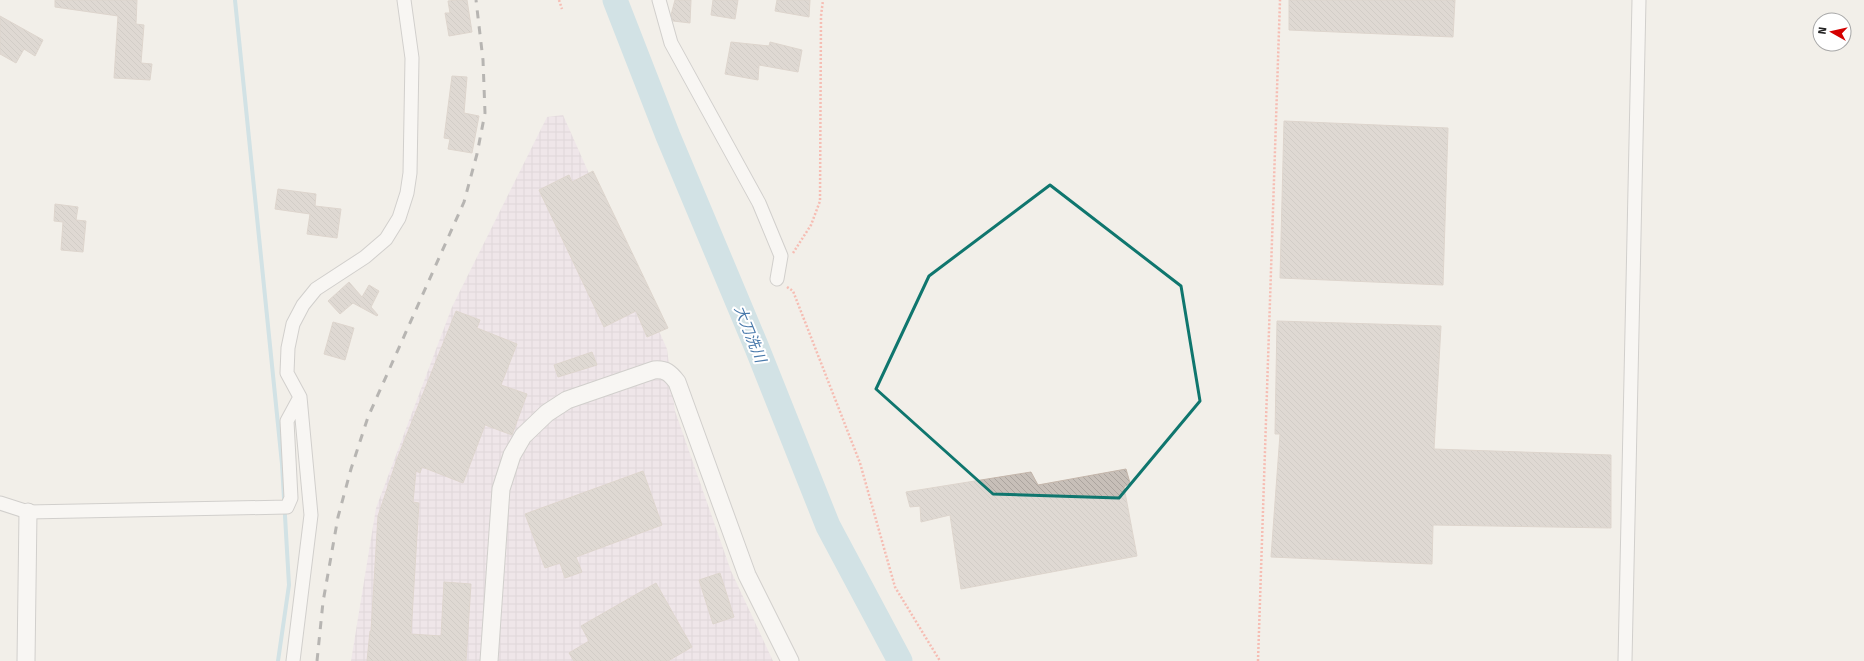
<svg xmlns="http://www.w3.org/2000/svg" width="1864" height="661" viewBox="0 0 1864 661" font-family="'Fira Sans','Noto Sans JP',sans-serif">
<defs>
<pattern id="industrial-grid" width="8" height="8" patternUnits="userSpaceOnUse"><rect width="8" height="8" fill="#ebdbe8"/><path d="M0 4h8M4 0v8" fill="none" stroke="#c9bcc7"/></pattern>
<pattern id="building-back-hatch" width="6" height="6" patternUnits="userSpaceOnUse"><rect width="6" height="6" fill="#c7bfb8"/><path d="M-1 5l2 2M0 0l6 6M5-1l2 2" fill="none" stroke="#aba49e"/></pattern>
</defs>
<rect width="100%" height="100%" fill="#f2efe9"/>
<path fill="url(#industrial-grid)" d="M563 115 667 349 675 411 731 571 773 661H351L376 508 452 307 547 117Z"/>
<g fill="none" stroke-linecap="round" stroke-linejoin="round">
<path stroke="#aad3df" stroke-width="4" d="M235 0 282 464 289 585 278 661"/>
<path stroke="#aad3df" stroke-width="25" d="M615 0 668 136 757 348 828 526 900 661"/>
</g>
<path fill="url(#building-back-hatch)" stroke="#c4b6ab" d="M55 0H137L136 24 144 25 141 63 152 64 150 80 114 78 118 16 55 7Z
M456 0H467L472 32 449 36 445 13H450L448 1Z
M675 0H691L690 23 673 21 671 15Z
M713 0H738L735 19 711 15Z
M777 0H810L809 17 775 11Z
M1289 0H1455L1453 37 1289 30Z
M0 16 43 40 35 56 24 49 16 63 0 54Z
M731 42 769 46 770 42 802 50 798 72 759 65 758 80 725 74Z
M452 76 467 77 464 113 479 116 472 153 448 149 450 139 444 138Z
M1284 121 1448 128 1443 285 1280 278Z
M593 171 668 328 647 337 636 311 604 327 539 190 569 175 572 182Z
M278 189 316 194 315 206 341 209 337 238 307 234 310 214 275 209Z
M55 204 78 207 76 220 86 221 83 252 61 250 63 222 54 221Z
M349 282 362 297 369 285 379 291 371 307 378 315 377 316 353 303 340 314 328 301Z
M456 311 480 320 477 328 517 344 501 385 527 394 512 435 485 425 463 483 422 467 420 473 416 471 413 502 419 503 411 634 441 636 444 582 471 584 466 661H367L370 631H371L378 516 397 459Z
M1277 321 1441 326 1434 449 1611 455V528L1433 525 1432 564 1271 557 1280 434H1275Z
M333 322 354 328 345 360 324 354Z
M592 352 597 365 558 377 554 365Z
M1126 469 1130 483 1124 487 1137 556 961 589 950 515 921 522 920 506 910 507 906 492 1031 472 1038 485Z
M643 471 662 525 576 557 582 572 565 578 560 563 545 568 525 514Z
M720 573 734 617 713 624 699 580Z
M656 583 692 647 668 661H574L569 653 589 641 581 626Z"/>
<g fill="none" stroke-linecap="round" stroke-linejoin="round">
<defs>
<path id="minor" d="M659 0 671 43 759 203 781 256 777 279
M0 503 28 512 287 507 291 498 287 421 300 397
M293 661 311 515 300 397 287 373 288 348 293 324 303 305 316 289 365 257 386 239 399 218 407 193 410 173 412 58 404 0
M1625 661 1639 0"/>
<path id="tertiary" d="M26 661 28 512
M489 661 501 489 512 455 523 436 547 413 567 400 654 370C666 369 670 373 677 382L747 575 790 661"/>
</defs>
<use href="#minor" stroke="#a9a9a9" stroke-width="15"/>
<use href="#tertiary" stroke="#a9a9a9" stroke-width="19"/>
<path stroke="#fa8072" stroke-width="2.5" stroke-dasharray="2 2" stroke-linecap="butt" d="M559 0 562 9
M793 253 811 225 820 201 821 16 823 0
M787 287 793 291 860 463 895 587 940 661
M1258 661 1280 0"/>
<use href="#minor" stroke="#fff" stroke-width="13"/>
<use href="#tertiary" stroke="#fff" stroke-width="17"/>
<path stroke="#707070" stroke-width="3" stroke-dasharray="8 8" stroke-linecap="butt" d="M317 661 323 602 338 517 351 469 368 417 464 202 477 154 485 113 483 60 476 0"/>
</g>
<path d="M0 0H1864V661H0ZM1050 185 1181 286 1200 401 1119 498 993 494 876 389 929 276Z" fill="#f2efe9" fill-opacity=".55" fill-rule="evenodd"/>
<path fill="none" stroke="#0f766e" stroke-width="3" stroke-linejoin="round" d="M1050 185 1181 286 1200 401 1119 498 993 494 876 389 929 276Z"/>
<g text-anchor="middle" stroke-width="4" stroke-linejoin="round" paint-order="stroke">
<g font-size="15" font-style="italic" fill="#4a7aab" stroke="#fff">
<text transform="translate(750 334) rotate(68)" y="5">大刀洗川</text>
</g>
</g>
<g transform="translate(1832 32) rotate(278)"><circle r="19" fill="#ffffff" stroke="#a7a7a7"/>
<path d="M0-3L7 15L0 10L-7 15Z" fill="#d40000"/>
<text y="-6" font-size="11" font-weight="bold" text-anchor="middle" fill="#222222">N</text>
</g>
</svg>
